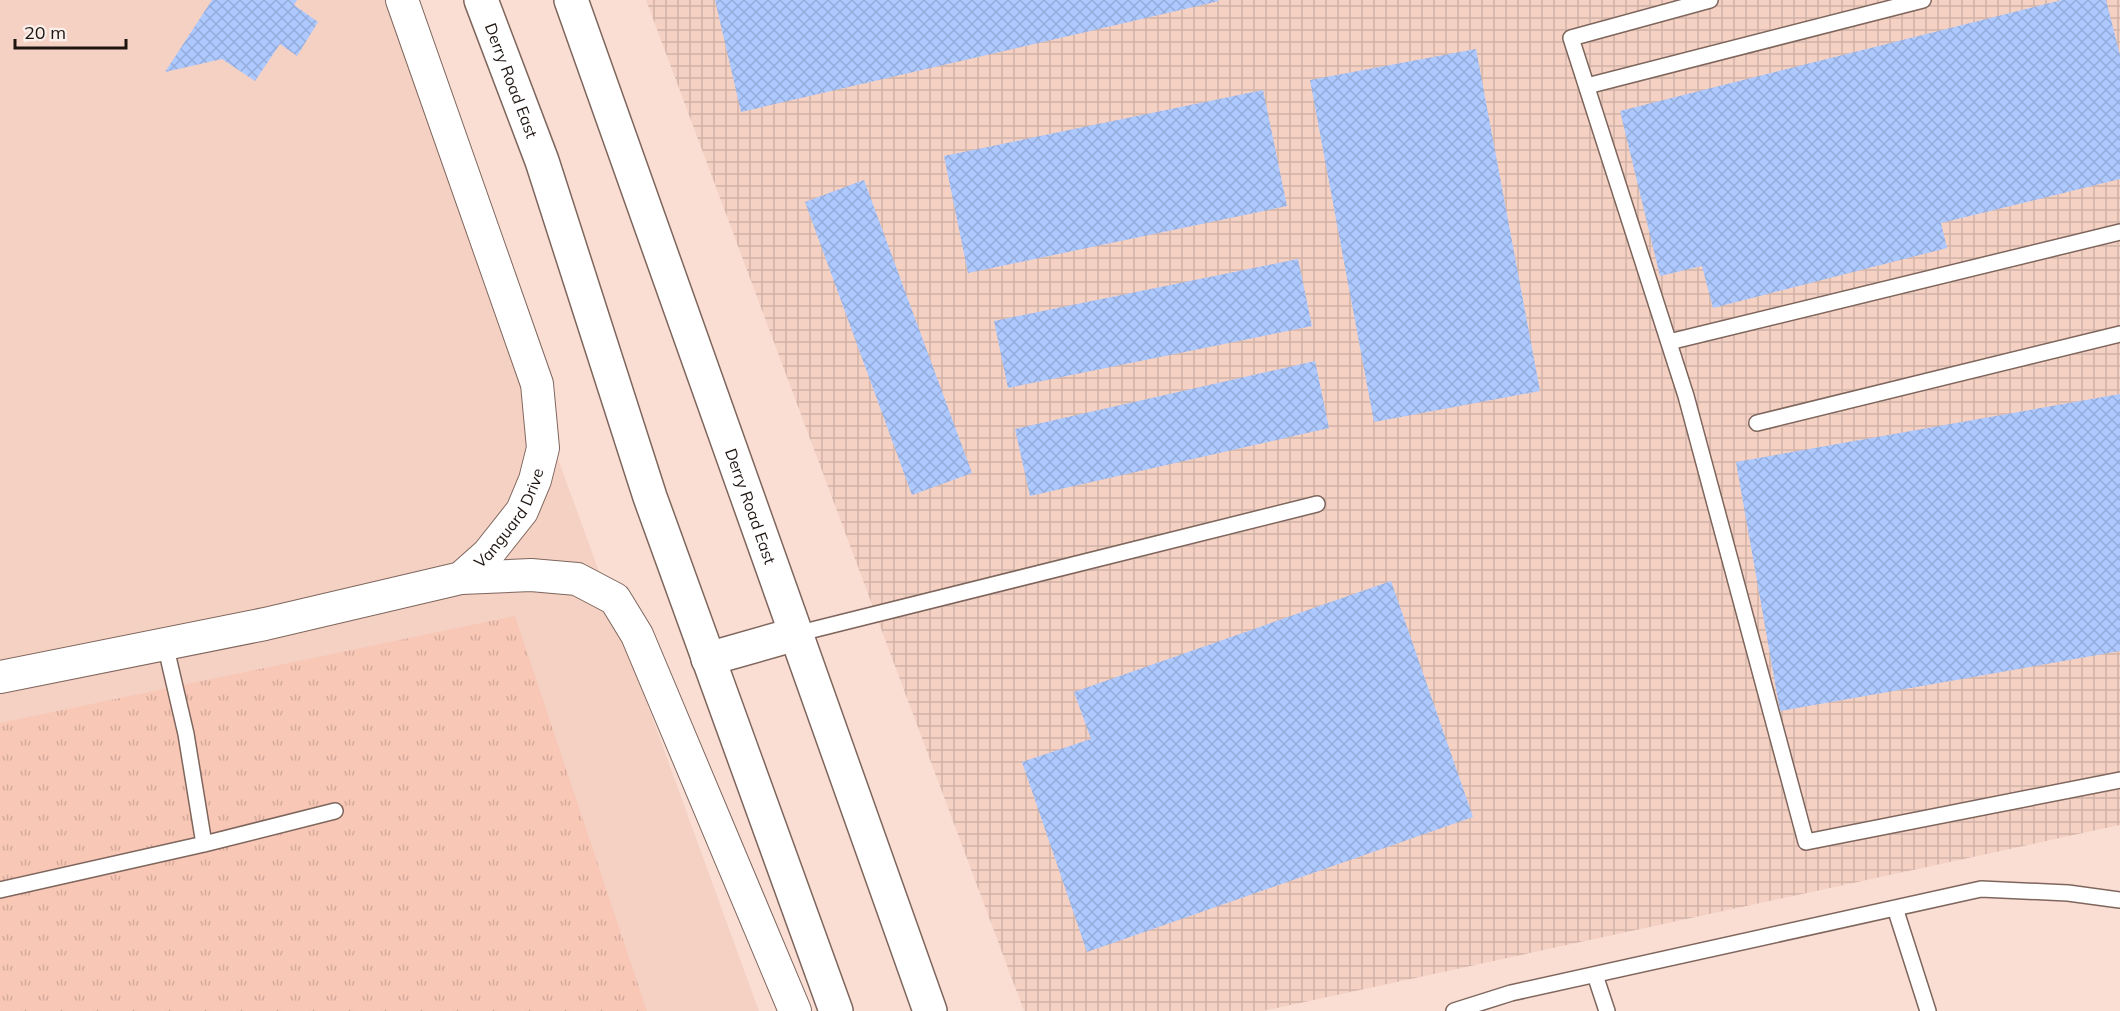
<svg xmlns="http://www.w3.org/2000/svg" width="2120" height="1011" viewBox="0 0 2120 1011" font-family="Mulish,sans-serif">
<defs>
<pattern id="industrial-grid" width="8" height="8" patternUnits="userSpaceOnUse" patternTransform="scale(1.5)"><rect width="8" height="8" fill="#f5d1c4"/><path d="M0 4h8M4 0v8" fill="none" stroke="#d2b3a7"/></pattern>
<pattern id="grass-tufts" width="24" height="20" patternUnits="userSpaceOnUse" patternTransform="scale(1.5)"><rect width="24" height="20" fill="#f8c7b6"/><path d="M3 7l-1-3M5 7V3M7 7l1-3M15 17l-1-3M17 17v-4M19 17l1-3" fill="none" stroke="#d4aa9b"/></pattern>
<pattern id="building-cross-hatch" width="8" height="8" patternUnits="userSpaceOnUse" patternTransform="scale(1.5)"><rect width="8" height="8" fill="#adc9ff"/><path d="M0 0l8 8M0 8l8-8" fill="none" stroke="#94acda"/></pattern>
</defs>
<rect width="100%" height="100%" fill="#faded4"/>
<path fill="#f5d1c4" d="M0 0H391L759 1011H0Z"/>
<path fill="url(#industrial-grid)" d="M646 0H2120V825L1263 1011H1024Z"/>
<path fill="url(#grass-tufts)" d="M515 616 647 1011H0V723Z"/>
<path fill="url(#building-cross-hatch)" d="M212 0H297L294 5 318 22 297 56 280 44 255 81 222 59 165 72Z
M715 0H1218L1219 1 741 112Z
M2062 0H2106L2120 55V179L1941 223 1947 248 1713 308 1702 266 1660 276 1620 111Z
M1476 49 1540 391 1374 422 1310 80Z
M1263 90 1287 206 968 273 944 156Z
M864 180 972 473 912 495 805 202Z
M1298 259 1312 326 1008 388 994 321Z
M1315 361 1329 428 1030 496 1015 429Z
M2120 394V651L1780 711 1736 462Z
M1391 581 1473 817 1087 952 1022 762 1091 739 1074 692Z"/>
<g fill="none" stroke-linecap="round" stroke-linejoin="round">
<defs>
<path id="service" d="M1710 0 1571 38 1686 396 1806 842 2120 780
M1587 86 1923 0
M1669 342 2120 232
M1757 423 2120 334
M796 634 1317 504
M165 644 186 734 204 844
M0 890 204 844 335 811
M1895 908 1928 1011
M1595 975 1607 1011
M1454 1011 1511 993 1981 889 2068 893 2120 900"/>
<g id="minor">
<path d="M461 578 531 575 577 579 615 599 637 635 795 1011"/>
<path id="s1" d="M0 677 265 624 461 578 488 554 522 511 535 480 543 448 537 384 402 0"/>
</g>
<g id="secondary">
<path id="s2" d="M481 0 542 161 650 497 836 1011"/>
<path id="s3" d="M571 0 930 1011"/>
<path d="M708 659 796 634"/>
</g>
</defs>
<use href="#service" stroke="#7e665d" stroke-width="18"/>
<use href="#minor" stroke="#7e665d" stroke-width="34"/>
<use href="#secondary" stroke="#7e665d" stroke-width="36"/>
<use href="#service" stroke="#fff" stroke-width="15"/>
<use href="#minor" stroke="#fff" stroke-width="32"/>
<use href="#secondary" stroke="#fff" stroke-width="33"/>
</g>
<g text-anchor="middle" stroke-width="4.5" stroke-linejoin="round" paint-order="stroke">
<g font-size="16" fill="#1e1511" stroke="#fbefeb">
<text dy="6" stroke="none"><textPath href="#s2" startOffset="86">Derry Road East</textPath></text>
<text dy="6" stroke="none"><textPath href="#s3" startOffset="537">Derry Road East</textPath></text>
<text dy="6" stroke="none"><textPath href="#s1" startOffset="550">Vanguard Drive</textPath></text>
</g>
</g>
<path d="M15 39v9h111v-9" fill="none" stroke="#1e1511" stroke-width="3"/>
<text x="24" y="39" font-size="18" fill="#1e1511" stroke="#fbefeb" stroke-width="4.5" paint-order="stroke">20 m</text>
</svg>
